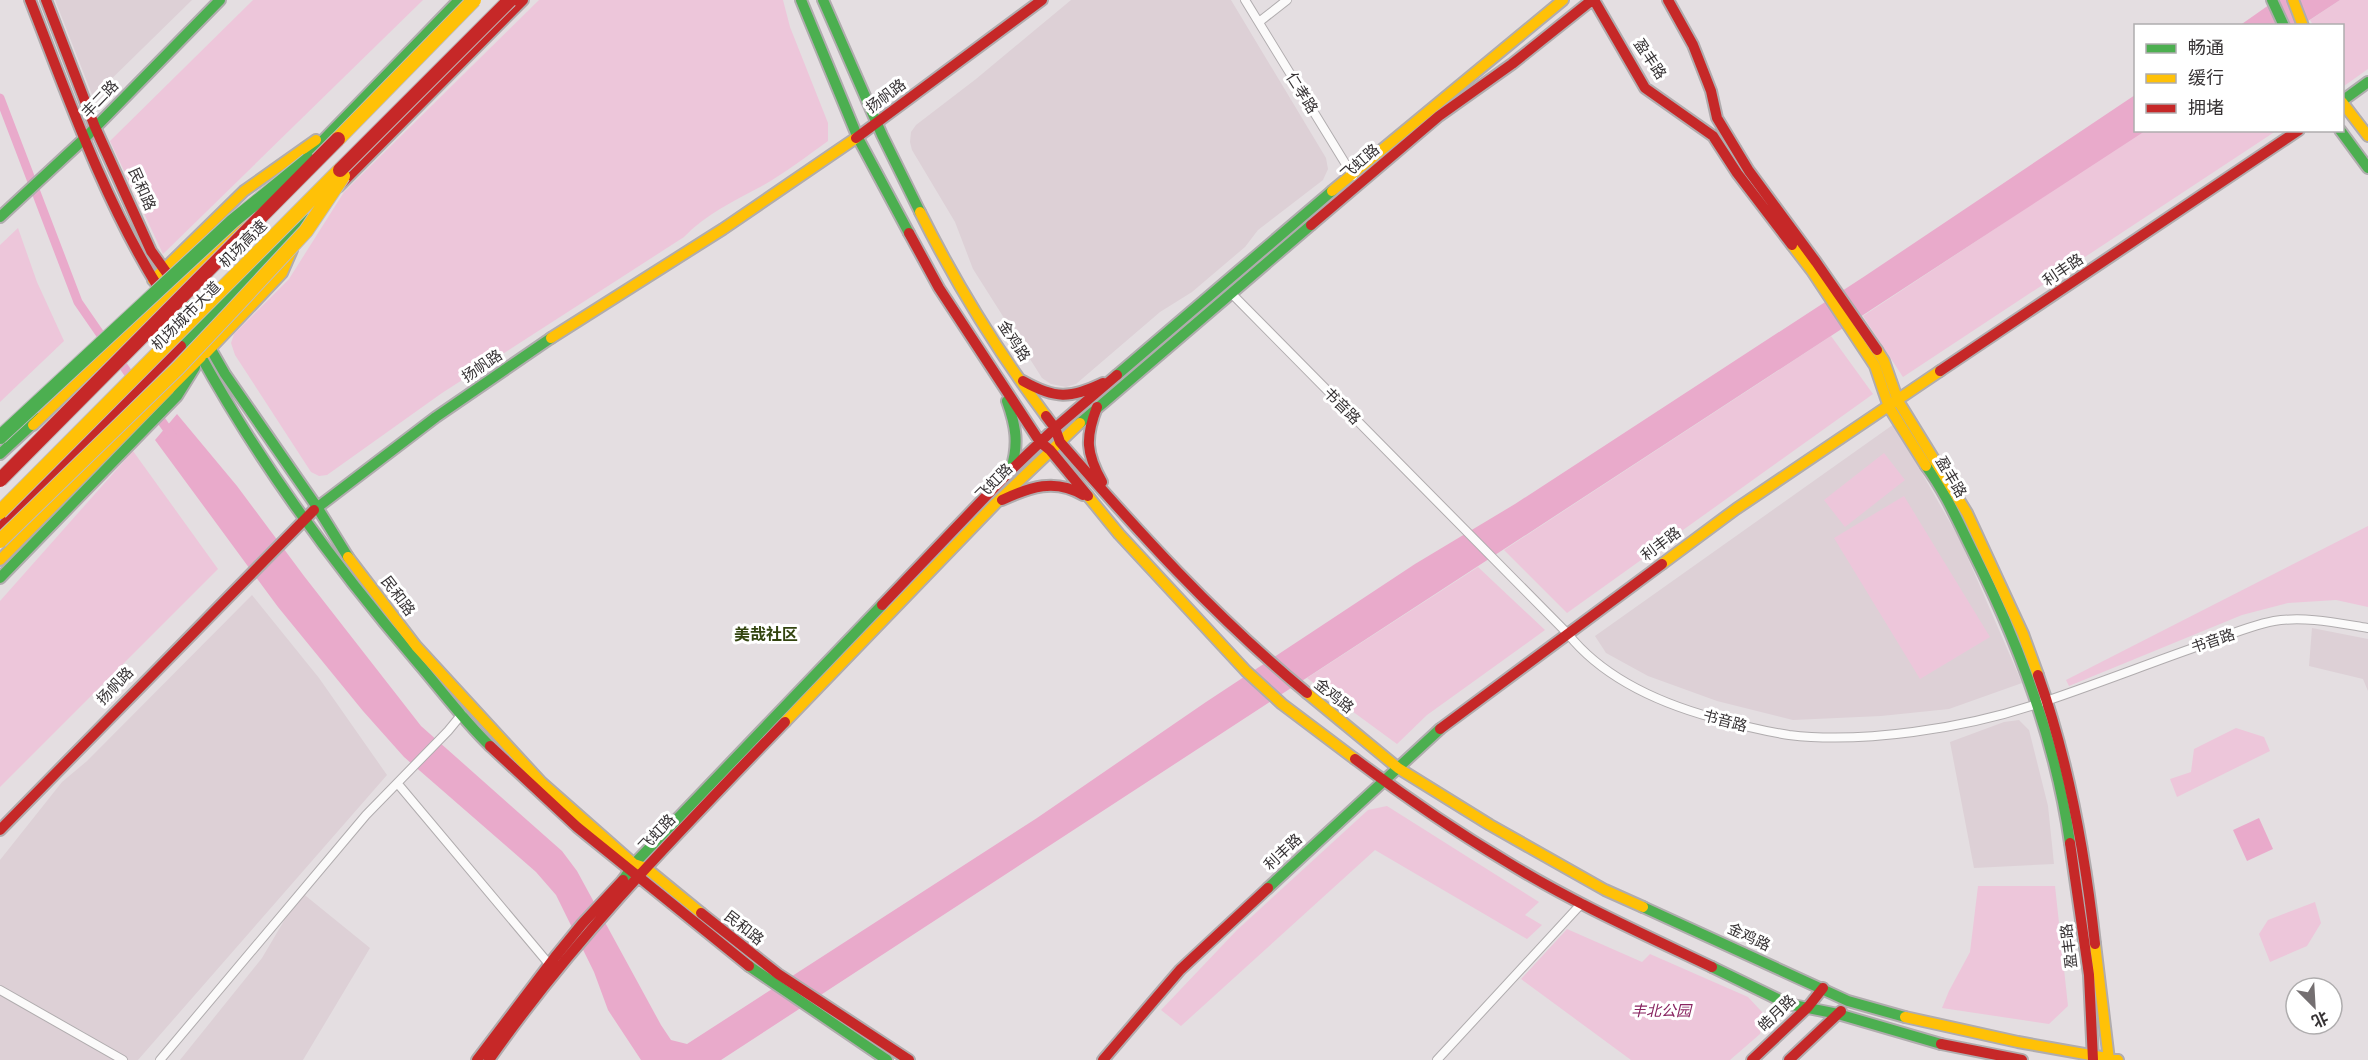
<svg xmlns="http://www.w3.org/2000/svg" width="2368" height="1060" viewBox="0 0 2368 1060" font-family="Bitter,'Noto Sans SC',serif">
<rect width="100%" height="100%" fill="#e4dee1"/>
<path fill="#ddd0d6" d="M55 0H192L93 97Z
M1071 0H1231L1326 158 1328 169 1323 180 1258 230 1245 247 1192 292 1160 312 1076 384 1066 387 1051 384 1042 378 973 269 955 222 912 150 910 142 911 132 916 125 976 79Z
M1894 424 1960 540 2022 683 1949 709 1881 716 1793 720 1717 701 1648 676 1606 653 1595 636Z
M252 595 319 678 387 775 138 1060H125L84 1032 0 986V860L62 782 87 761Z
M2312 628 2368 639V691L2363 679 2309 666Z
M2019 720 2029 730 2048 806 2054 864 1974 868 1950 742 2004 722Z
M301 892 370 948 303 1060H180L262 958Z
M0 988 123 1060H0Z"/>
<path fill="#edc6da" d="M253 0H423L163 254 110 141Z
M539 0H783L790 27 828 123V141C807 156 785 173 762 186 734 201 706 214 684 237L442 393 327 475 319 476 311 472 235 355 231 343 234 334 289 279 344 192Z
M2340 0H2368V69L2344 86 2342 26 2313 25 2310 20Z
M2143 131H2276L1903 377 1863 316Z
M18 228 37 282 64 341 0 402V245Z
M1831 336 1873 394 1567 613 1504 550Z
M133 451 218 569 0 787V601Z
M1884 453 1905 480 1845 527 1824 500Z
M1904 496 1990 637 1920 679 1834 538Z
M2368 526V607L2336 600 2288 603 2242 615 2069 686 2066 680Z
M1478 567 1545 630 1427 715 1397 744 1307 678Z
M2236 728 2264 737 2270 751 2177 797 2170 779 2191 772 2194 749Z
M1387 806 1539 902 1525 915 1542 925 1527 939 1375 850 1181 1026 1161 1010 1237 930 1368 810Z
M1978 886H2055L2068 1006 2049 1024 1942 1008 1949 991 1970 952Z
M2315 902 2321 923 2307 946 2270 962 2259 934 2268 920Z
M1567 929 1642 962 1650 954 1748 997 1763 1013 1760 1034 1730 1060H1631L1521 979Z"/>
<path fill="#e9aacb" d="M2276 0H2340L2302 25 2239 26Z
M2135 95 2136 130 2145 131 721 1060H641L608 1010 594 972 556 895 536 872 404 757 363 711 278 607 155 440 177 414 237 486 304 576 421 726 562 851 577 871 661 1025 671 1040 687 1044 1037 818 1206 702 1415 564 1515 504 1865 276Z
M2259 818 2273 849 2247 861 2233 830Z"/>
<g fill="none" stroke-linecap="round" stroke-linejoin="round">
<path stroke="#e9aacb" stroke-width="9" d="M0 98 78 302 107 344
M117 357 135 383
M155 412 173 437"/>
<defs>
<path id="street" d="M1245 0 1353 176
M1259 22 1287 0
M1231 293 1568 634C1604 679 1659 703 1714 718 1739 725 1763 731 1789 735 1863 744 1964 728 2034 705 2089 687 2142 666 2196 647 2221 638 2248 626 2274 621 2305 616 2337 623 2368 628
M398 784 549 964
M0 990 123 1060
M160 1060 366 815 448 731 462 714
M1437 1060 1582 903"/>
<path id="fast" d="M801 0 858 138 909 233
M823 0 882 135 920 212
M2272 0 2284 26
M2342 101 2368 82
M2340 130 2368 168
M299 165 459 0
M0 217 84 139 220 0
M178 292 225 374 317 507 348 557
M168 303 188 332
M181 346 315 210
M198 351C259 463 335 566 418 663 442 691 464 721 490 746
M1117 375 1332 191
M1007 401C1016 426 1019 444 1011 469
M1080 423 1311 225
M0 454 39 418
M1926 466C1946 493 1959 524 1974 554 2020 646 2056 742 2070 843
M314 510 436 417 551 338
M0 578 177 396 195 367
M623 880 634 864 882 605
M1268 888 1440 729
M1643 907 1848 1001 1905 1017
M749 966 887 1060
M1712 967 1788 1004 1838 1014 1941 1044"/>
<path id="slow" d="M2293 0 2303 26
M2342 102 2368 136
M1332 191 1563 0
M920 212C956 284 998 352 1046 416
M1792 245 1812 271 1875 366 1889 407 1926 466
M153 280 244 191 316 140
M551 338 723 229 856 138
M1877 350 1884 361 1898 401 1967 513 2023 634 2038 675
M206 353 282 273 292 250
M33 425 165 299 248 216
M1088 496 1119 534 1246 671 1282 704 1355 759
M348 557 416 646 541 782 634 864 646 868 701 913
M0 560 201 357
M1662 564 1736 509 1940 371
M1307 693 1398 768 1490 825 1605 890 1643 907
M785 722 996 503 1080 423
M2095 944 2109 1060
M1905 1017 2018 1042 2118 1060"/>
<path id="jam" d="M30 0C68 97 103 198 158 287
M46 0 95 127 151 251 169 276
M1594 0 1645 88 1713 136 1737 173 1792 245
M1668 0 1693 45 1711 91 1717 118 1749 171 1816 262 1877 350
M856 138 1042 0
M338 187 523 0
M1311 225 1439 116 1512 64 1592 0
M909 233 939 288 1040 442 1050 450 1088 496
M1940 371 2299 130
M1023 381C1055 399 1070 399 1103 383
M1097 407C1085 438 1086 453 1102 482
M1046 416 1055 428 1060 442C1137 530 1216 618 1307 693
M1002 500C1030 487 1055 478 1083 495
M0 528 181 346
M882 605 1011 470 1055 428 1117 375
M2038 675C2069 762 2085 852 2095 944
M1440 729 1662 564
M490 746 577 827 749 966
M1355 759C1404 796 1455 831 1507 862 1572 902 1643 934 1712 967
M0 830 314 510
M2070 843 2089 975 2093 1060
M701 913 778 974 909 1060
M1941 1044 2022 1060
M477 1060 555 957 582 924 623 880
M489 1060C575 937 681 830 785 722
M1103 1060 1180 970 1268 888
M1752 1060 1808 1007 1823 988
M1789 1060 1841 1011"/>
</defs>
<use href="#street" stroke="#b0acae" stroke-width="10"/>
<use href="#fast" stroke="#b0acae" stroke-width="14"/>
<use href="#slow" stroke="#b0acae" stroke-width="14"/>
<use href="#jam" stroke="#b0acae" stroke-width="14"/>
<use href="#street" stroke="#fbfafa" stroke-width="8"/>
<use href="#fast" stroke="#4caf50" stroke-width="10"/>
<use href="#slow" stroke="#ffc107" stroke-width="10"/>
<use href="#jam" stroke="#c62828" stroke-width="10"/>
<defs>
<path id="fast-bridge" d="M0 437 233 221 308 160"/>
<path id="slow-bridge" d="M338 139 474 0
M0 512 340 170
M0 541 178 368 229 314 306 231 343 176"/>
<path id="jam-bridge" d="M340 170 510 0
M0 480 338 139"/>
</defs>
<use href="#fast-bridge" stroke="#bebbbd" stroke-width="16" stroke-linecap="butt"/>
<use href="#slow-bridge" stroke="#bebbbd" stroke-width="16" stroke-linecap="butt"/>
<use href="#jam-bridge" stroke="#bebbbd" stroke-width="16" stroke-linecap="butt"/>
<use href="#fast-bridge" stroke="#4caf50" stroke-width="14"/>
<use href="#slow-bridge" stroke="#ffc107" stroke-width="14"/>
<use href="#jam-bridge" stroke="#c62828" stroke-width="14"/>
</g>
<g text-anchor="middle" stroke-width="6" stroke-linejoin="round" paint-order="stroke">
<g font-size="15" fill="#373335" stroke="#fff">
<text transform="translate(1650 59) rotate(56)" y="5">盈丰路</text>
<text transform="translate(1302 93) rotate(58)" y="5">仁孝路</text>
<text transform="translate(886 96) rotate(-37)" y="5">扬帆路</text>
<text transform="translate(100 99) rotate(-46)" y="5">丰二路</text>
<text transform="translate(1360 162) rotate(-41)" y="5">飞虹路</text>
<text transform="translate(142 189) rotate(66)" y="5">民和路</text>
<text transform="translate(243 244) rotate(-45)" y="5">机场高速</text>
<text transform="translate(2063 270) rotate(-34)" y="5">利丰路</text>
<text transform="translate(186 316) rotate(-45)" y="5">机场城市大道</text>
<text transform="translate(1014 341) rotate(57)" y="5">金鸡路</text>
<text transform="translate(482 366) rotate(-34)" y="5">扬帆路</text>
<text transform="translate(1342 406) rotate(45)" y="5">书音路</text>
<text transform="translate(1951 477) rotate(59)" y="5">盈丰路</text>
<text transform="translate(994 482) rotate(-45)" y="5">飞虹路</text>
<text transform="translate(1661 544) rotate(-37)" y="5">利丰路</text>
<text transform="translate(398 596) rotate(53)" y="5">民和路</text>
<text transform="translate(2213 641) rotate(-19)" y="5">书音路</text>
<text transform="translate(115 686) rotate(-46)" y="5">扬帆路</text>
<text transform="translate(1334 696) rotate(39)" y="5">金鸡路</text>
<text transform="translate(1725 721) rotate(15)" y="5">书音路</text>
<text transform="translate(657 833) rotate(-46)" y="5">飞虹路</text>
<text transform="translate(1283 852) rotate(-43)" y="5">利丰路</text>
<text transform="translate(744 928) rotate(38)" y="5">民和路</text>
<text transform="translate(1749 937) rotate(25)" y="5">金鸡路</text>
<text transform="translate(2069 946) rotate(-97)" y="5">盈丰路</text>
<text transform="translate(1777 1013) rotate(-44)" y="5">皓月路</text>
</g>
<g font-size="15" font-style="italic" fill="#882460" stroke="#fff">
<text x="1661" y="1016">丰北公园</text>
</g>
<g font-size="16" font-weight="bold" fill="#32440f" stroke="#fff">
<text x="766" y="640">美哉社区</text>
</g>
</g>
<rect x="2134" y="24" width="210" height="108" fill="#ffffff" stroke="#afadae" stroke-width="1.5"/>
<rect x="2146" y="44" width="30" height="9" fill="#4caf50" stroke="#afadae" stroke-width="1.5"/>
<text x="2188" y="54" font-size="18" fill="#373335">畅通</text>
<rect x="2146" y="74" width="30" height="9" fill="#ffc107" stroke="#afadae" stroke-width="1.5"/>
<text x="2188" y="84" font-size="18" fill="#373335">缓行</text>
<rect x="2146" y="104" width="30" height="9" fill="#c62828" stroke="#afadae" stroke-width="1.5"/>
<text x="2188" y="114" font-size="18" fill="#373335">拥堵</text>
<g transform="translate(2314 1006) rotate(156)"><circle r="28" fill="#ffffff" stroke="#afadae" stroke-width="1.5"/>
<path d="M0-4.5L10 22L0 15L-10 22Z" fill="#746f71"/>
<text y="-9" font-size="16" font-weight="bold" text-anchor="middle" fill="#373335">北</text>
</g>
</svg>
